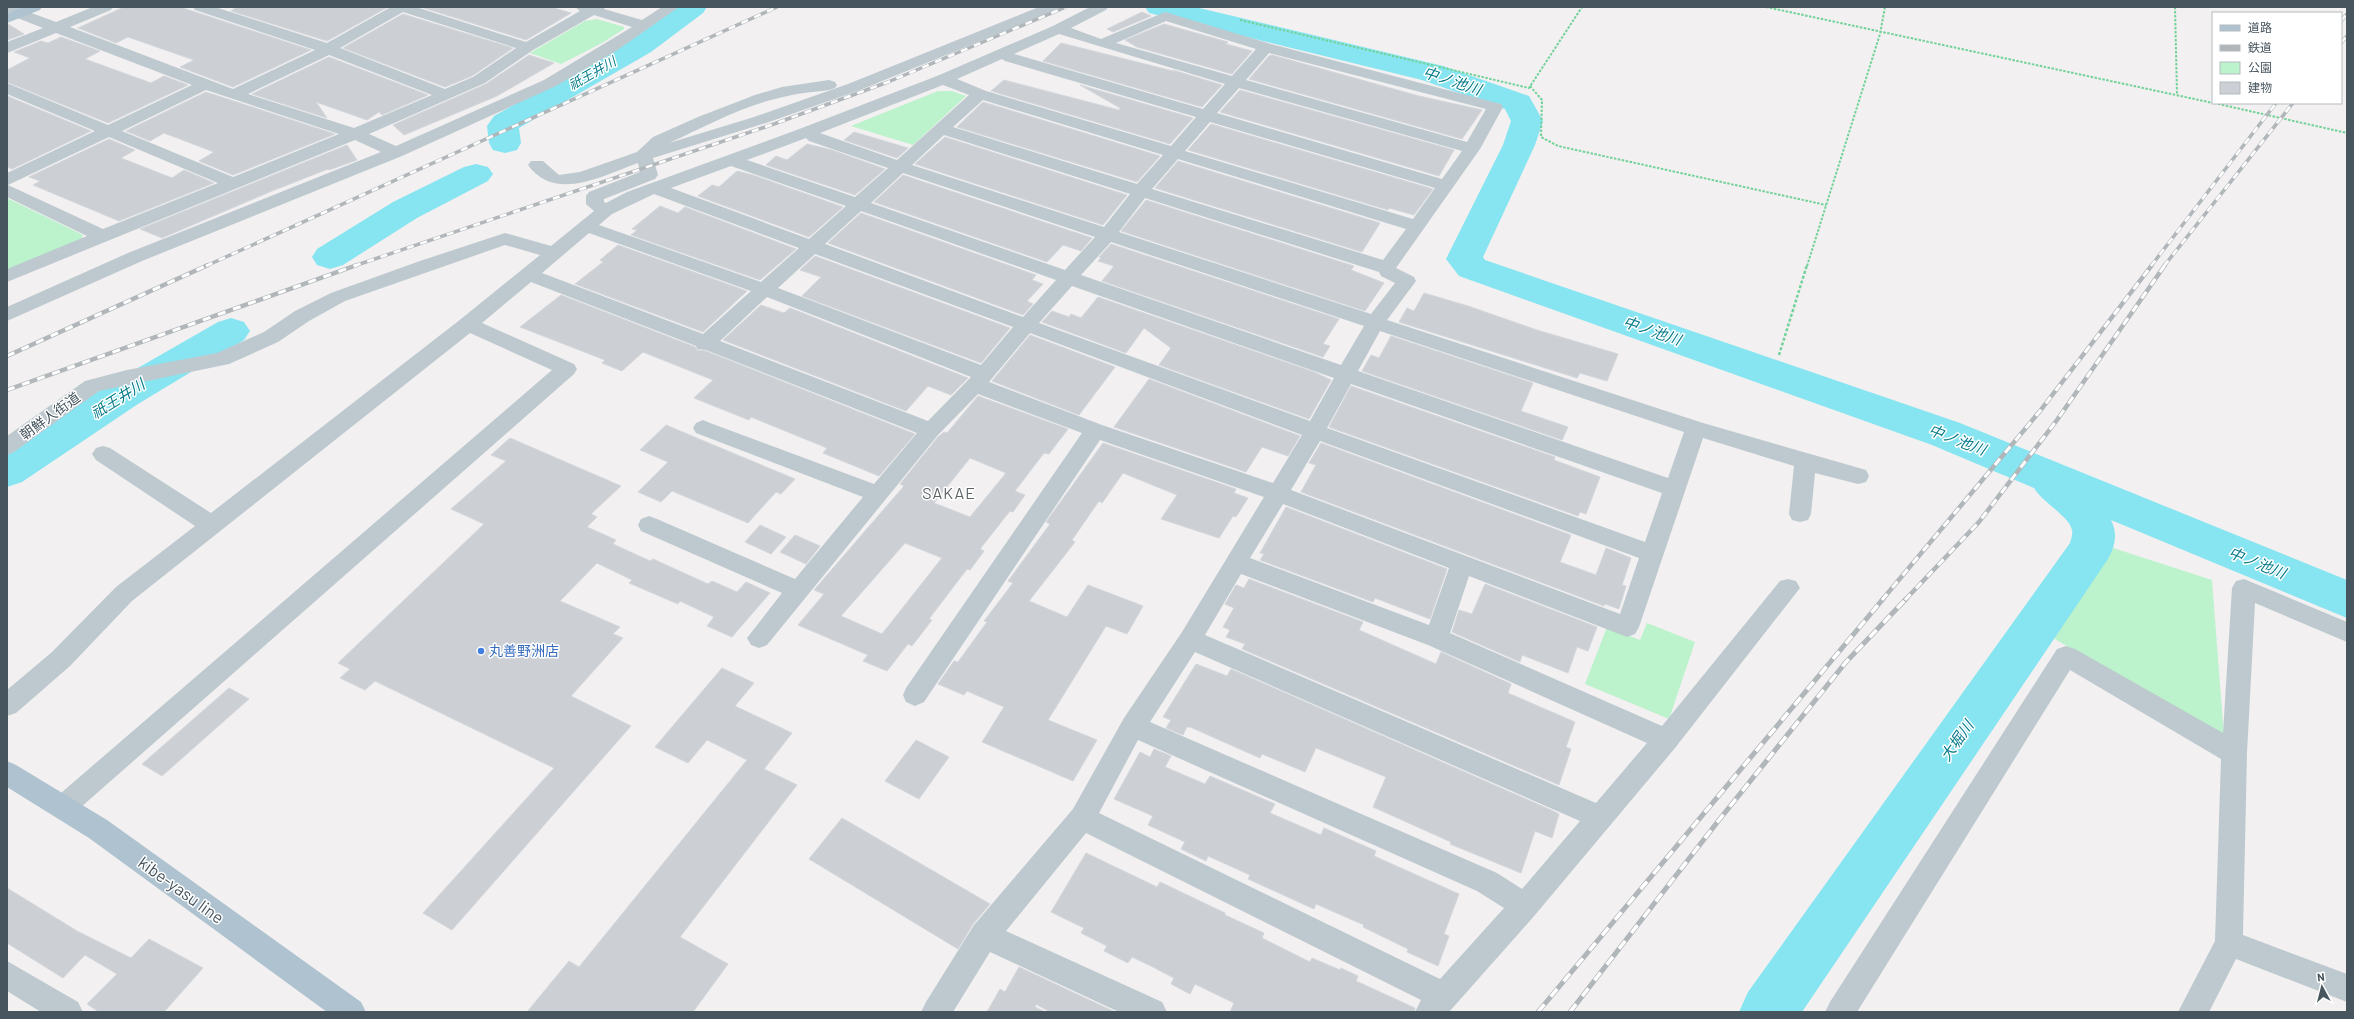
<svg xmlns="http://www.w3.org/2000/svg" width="2354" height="1019" viewBox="0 0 2354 1019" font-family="Barlow,'Noto Sans JP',sans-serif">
<rect width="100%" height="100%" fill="#f2f0f0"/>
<path fill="#bcf2cc" d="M597 19 624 27V29L602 43 561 64 530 53 585 21Z
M938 91H952L966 96 913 145 851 126Z
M7 198 83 235 79 243 7 272Z
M2110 547 2212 580 2224 737 2048 635Z
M1647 623 1695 642 1669 719 1585 684 1607 627 1640 640Z"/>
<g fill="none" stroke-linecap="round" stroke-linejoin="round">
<path fill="#87e5f1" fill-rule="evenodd" d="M674 7H707L703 13 651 52 519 128 521 143 517 150 505 153 493 150 489 143 487 126 494 116 629 40Z
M1145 7H1195L1443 66 1529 96 1543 121 1535 145 1483 257 1485 260 1960 423 2347 580V618L2111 520C2118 534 2115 546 2108 559L1802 1012H1739L1748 992 2070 543C2071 539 2073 534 2072 530 2070 517 2042 502 2034 488L1932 445 1459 276 1446 259 1503 145 1511 121 1505 109 1422 80 1149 13Z
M476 164 488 167 493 174 488 181 417 218 343 265 330 269 317 265 312 257 317 249 393 202 464 167Z
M231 318 244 322 250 331 244 340 138 404 22 482 7 487V450L110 384 218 322Z"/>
</g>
<path fill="#ccd0d5" stroke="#d3d7dc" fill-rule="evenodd" d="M124 7H180L311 50 233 87 180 67 194 60 128 37 116 43 78 28Z
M237 7H388L327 41 231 11Z
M421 7H551L571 13 526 40Z
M1142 12 1151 16 1113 32 1107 29Z
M403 14 513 48 472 76 445 87 343 48Z
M7 24H8L24 34 7 40Z
M1164 24 1228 42 1226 44 1252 51 1232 74 1137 47 1125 40Z
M61 37 100 51 85 59 151 83 164 76 188 85 108 123 7 82V70L30 58 14 52 41 41 48 43Z
M1061 43 1177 72 1173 70 1222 85 1202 107 1043 61Z
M529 55 554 63 497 96 404 135 393 125 486 84Z
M1272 55 1419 96 1482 110 1462 139 1249 79 1269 56Z
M329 57 428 95 382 115 379 112 367 120 316 102 327 118 252 94Z
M1004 80 1119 110 1120 108 1080 85 1193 118 1170 144 991 91Z
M1240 90 1454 150 1439 176 1220 112Z
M206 92 335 134 233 175 199 161 214 152 164 133 150 141 126 131Z
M7 96 91 131 12 169 7 167Z
M983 102 1160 156 1137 182 957 127Z
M1211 124 1433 189 1414 215 1389 208 1388 210 1188 150Z
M854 132 908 148 897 158 844 140Z
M945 137 1127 195 1103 225 915 164Z
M109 139 135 150 121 158 172 178 184 170 214 183 119 221 33 185 40 181 29 177Z
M807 144 832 150 885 169 855 195 766 165 776 156 787 160Z
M347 145 357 160 329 170 328 169 272 191 162 238 140 229Z
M1178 161 1380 223 1362 252 1155 188Z
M737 171 753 175 843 207 809 237 698 196 712 185 719 187Z
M903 175 1092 238 1081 251 1063 245 1047 262 874 202Z
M1146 200 1354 266 1351 270 1384 283 1365 311 1121 231Z
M660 206 678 213 685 207 796 249 760 280 631 235 637 230 632 229Z
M861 213 1036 275 1032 280 1043 284 1027 301 1033 304 1023 315 828 243Z
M1111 244 1339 319 1323 344 1330 346 1323 357 1102 281 1114 266 1098 261 1101 258 1099 257Z
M618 245 747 291 703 332 575 284 603 262 600 260Z
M815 256 1010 328 981 363 802 296 821 277 800 270Z
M1424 293 1468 306 1537 330 1618 354 1607 381 1580 373 1577 378 1399 322 1407 308 1414 311Z
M561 295 695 347 697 350 706 351 915 434 879 476 823 453 827 448 751 417 749 420 694 398 713 380 643 352 622 371 602 363 605 360 520 327Z
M1098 297 1314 372 1331 380 1309 419 1159 365 1171 348 1144 328 1126 353 1042 322 1052 311 1069 317 1071 314 1081 318Z
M761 305 784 313 790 308 968 378 951 395 928 386 906 411 723 340Z
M1030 335 1115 367 1079 415 992 381Z
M1391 336 1533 383 1521 411 1568 427 1562 440 1362 371 1371 355 1379 358Z
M1149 379 1300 436 1288 456 1262 447 1246 472 1114 427Z
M1351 386 1555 457 1554 460 1600 477 1586 514 1580 512 1578 516 1329 427Z
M978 396 1068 429 1049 454 1044 453 1015 491 1025 495 1013 512 1010 511 980 549 984 551 970 570 967 569 929 619 932 620 912 646 908 644 887 671 863 661 868 655 798 625 824 594 814 590 904 486 900 484 938 437 944 432 947 433ZM970 458 1006 473 970 517 934 503ZM905 543 942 558 882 634 841 616Z
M666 425 711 444 795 479 781 494 776 492 748 523 672 491 661 502 638 492 668 462 640 450Z
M510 438 621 486 591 514 597 517 587 527 616 540 613 544 650 561 653 559 708 584 712 581 737 592 746 582 770 593 732 637 707 626 714 617 680 601 678 604 629 583 632 580 597 563 560 601 620 627 613 634 623 638 571 696 631 726 452 930 423 913 554 768 375 681 365 690 340 678 350 669 338 663 484 524 451 509 506 461 491 455Z
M1103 443 1236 489 1234 493 1248 498 1236 517 1233 516 1219 538 1161 519 1177 495 1123 473 1102 503 1099 501 1072 540 1075 542 1029 601 1067 617 1088 585 1143 606 1127 634 1106 626 1048 720 1097 740 1073 781 982 742 1004 707 967 691 964 695 938 684 954 661 958 662 987 622 984 621 1013 583 1008 581 1050 524 1046 522Z
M1321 443 1571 535 1560 562 1596 575 1606 548 1631 558 1622 585 1626 586 1619 609 1605 604 1604 606 1301 492 1316 465 1309 463Z
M1286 507 1447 569 1430 619 1375 598 1373 602 1260 560 1264 554 1260 553Z
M760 525 786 537 771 554 745 542Z
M795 535 820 546 806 564 780 552Z
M1249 579 1363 622 1359 630 1436 664 1441 652 1511 684 1508 693 1575 722 1566 747 1571 749 1559 785 1242 649 1245 644 1226 637 1230 630 1223 627 1234 608 1225 604 1236 585 1244 588Z
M1485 584 1597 627 1588 651 1577 647 1568 673 1522 655 1520 662 1452 632 1459 610 1472 614Z
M1196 664 1227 676 1231 669 1551 810 1559 814 1552 838 1535 831 1521 873 1450 844 1451 842 1373 807 1386 777 1316 748 1305 772 1262 754 1260 758 1190 727H1187L1183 735 1166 728 1171 720 1163 717Z
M722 668 754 683 735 706 792 733 764 769 797 785 680 937 728 964 693 1012H527L569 961 579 967 747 760 707 740 688 763 655 747Z
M229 688 249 699 162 776 142 764Z
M916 740 949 757 919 799 885 781Z
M1154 749 1171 756 1165 767 1205 784 1210 776 1275 804 1270 813 1321 835 1324 828 1376 851 1374 856 1459 894 1444 934 1449 936 1438 966 1407 952 1408 949 1363 927 1364 925 1316 904 1314 909 1248 879 1250 875 1208 856 1206 861 1181 849 1185 842 1148 825 1153 816 1114 799 1140 752 1150 757Z
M842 818 990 904 973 924 958 949 809 859Z
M1086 853 1157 887 1160 882 1225 913V915L1264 933 1262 938 1310 962 1312 958 1340 970 1341 968 1358 976 1356 981 1415 1008 1414 1012H1230L1234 1003 1195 984 1190 994 1171 984 1174 978 1151 966 1132 957 1128 963 1104 951 1107 946 1081 933 1084 928 1051 912Z
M7 888 77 931 131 958 149 939 203 968 164 1012H99L87 1004 117 974 85 955 63 978 7 943Z
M1019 967 1115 1012H1050L1036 1004 1035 1007 1045 1012H987L1000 989 1005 992Z"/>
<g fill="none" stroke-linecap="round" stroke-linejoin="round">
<path stroke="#72d29a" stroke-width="2" stroke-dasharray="2.5 1.5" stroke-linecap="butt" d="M1766 7 2213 103
M2175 7 2177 94
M1240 20 1529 88 1582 7
M1530 86 1542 100 1541 137 1558 146 1826 205
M2214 103 2347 133
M1807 266 1880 34 1885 7"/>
<path stroke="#72d29a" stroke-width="2.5" stroke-dasharray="3 2" stroke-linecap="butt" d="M1779 355 1807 265"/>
<path fill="#bdc9cf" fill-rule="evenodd" d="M7 7H15L56 22 93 7H113L111 10 70 27 233 89 315 50 195 10 193 7H215L327 43 391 7H416L526 42 580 11 575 7H605L604 9 642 20 662 7H679L616 51 556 86 402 156 142 261 7 321V307L128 253 381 152 355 140 7 282V269L87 236 7 197V173L95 131 7 94V83L108 125 192 85 56 33 7 53V42L43 28 7 14ZM403 12 516 48 473 77 445 89 340 48ZM594 15 632 27 544 80 396 146 369 134 485 83 533 50ZM329 55 432 95 354 128 248 94ZM206 90 339 134 233 177 122 131ZM109 137 218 183 103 229 8 185Z
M1039 7H1059L1057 10 860 90 766 123 653 158 658 175 655 179 604 199V202L606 203 627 192 802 128 937 76 1053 26 1090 7H1108L1106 10 1071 28 1101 39 1165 12 1271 44 1501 104 1503 107 1480 149 1396 268 1414 277 1416 281 1387 320 1703 423 1866 470 1869 476 1866 482 1858 484 1815 473 1811 514 1808 520 1800 522 1792 520 1789 514 1794 466 1703 438 1639 627 1635 634 1627 637 1469 576 1450 633 1662 726 1780 581 1788 579 1796 581 1800 588 1675 748 1535 915 1449 1012H1415L1421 1000 1086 833 1006 931 1162 1002 1167 1012H1119L990 952 953 1012H921L926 1002 974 925 1073 809 1124 718 1182 632 1264 497 1100 440 924 702 915 706 906 702 903 695 906 688 1082 433 978 394 938 435 767 645 759 648 751 645 747 638 782 593 641 531 638 525 641 519 649 516 657 519 795 579 863 497 696 433 693 428 696 423 703 420 710 423 874 484 917 433 706 350 697 349 696 346 531 282 482 323 574 364 577 369 574 374 72 815 63 819 54 815 50 807 54 799 552 370 470 333 132 601 70 666 16 713 7 716V690L52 652 116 587 195 526 96 460 92 454 96 448 103 446 110 448 211 513 461 319 540 255 505 245 345 301 309 321 278 342 229 364 99 391 14 452 7 455V436L85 381 127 370 217 353 264 332 295 311 331 293 420 261 505 233 551 246 594 211 586 204V196L589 192 640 172 638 163C604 175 555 203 528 165L531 161H543L559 175 580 172 637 152 653 137 698 117 755 95 782 87 829 80 835 82 837 85 835 88 829 90C814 92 798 93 783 97 744 105 706 126 669 143L754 117 848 84ZM1166 21 1256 49 1232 76 1116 43ZM1059 34 1225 84 1203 109 1014 54ZM1269 53 1486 109 1467 142 1246 80ZM1002 59 1005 61 1196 117 1171 146 986 91 957 79ZM943 85 969 95 897 160 820 133ZM1239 88 1462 151 1442 179 1217 113ZM983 100 1163 155 1137 184 953 127ZM1210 122 1435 188 1413 219 1185 151ZM944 135 1130 194 1104 227 912 165ZM806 138 809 141 888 168 855 197 747 160ZM1178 159 1406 229 1383 260 1152 189ZM731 166 846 206 809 239 671 188ZM903 173 1095 237 1065 270 871 203ZM654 194 799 248 761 282 599 225 612 214ZM1145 198 1379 272 1381 276 1395 283 1371 314 1119 232ZM861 211 1056 280 1023 317 825 244ZM589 233 751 291 703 334 542 273ZM1111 242 1364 326 1341 365 1081 275ZM815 254 1013 327 981 365 778 288ZM1072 286 1334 378 1310 421 1039 323ZM767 297 971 377 928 421 720 341ZM1380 331 1684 432 1668 478 1358 371ZM1030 333 1302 435 1273 483 1102 425 989 382ZM1351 384 1662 493 1645 542 1327 428ZM1320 441 1639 558 1620 614 1291 490ZM1283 504 1449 568 1429 625 1250 558ZM1241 574 1428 645 1647 743 1596 803 1205 635ZM1195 652 1580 821 1522 889 1497 873 1150 722ZM1138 740 1477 891 1504 908 1440 979 1099 813Z
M2244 579 2347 622V642L2255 603 2247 753 2243 935 2347 974V1002L2236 959 2209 1012H2178L2215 941 2221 759 2070 670 1857 1012H1825L1830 1002 2057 649 2066 646 2075 649 2223 733 2232 588 2236 581Z
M7 961 78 1002 83 1012H41L7 991Z"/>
<path fill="#aec2d0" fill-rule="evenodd" d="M22 7H42L40 10 7 23V14Z
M7 761 16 765 107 820 361 1002 366 1012H327L89 838 7 787Z"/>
<defs>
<path id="rail-far2" d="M2341 21 2347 14
M2341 43 2347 36
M206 266 777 7
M354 266 774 124 888 82 1066 7
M2151 266 2276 103
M2164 266 2293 103"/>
<path id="rail-far1" d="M7 356 208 265
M7 390 357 265
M1882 600 2040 411 2152 265
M1905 600 1979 522 2057 420 2165 265"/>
<path id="rail" d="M1538 1012 1883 599
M1570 1012 1719 820 1846 662 1906 599"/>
</defs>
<use href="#rail-far2" stroke="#b1b6ba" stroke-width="3.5"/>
<use href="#rail-far1" stroke="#b1b6ba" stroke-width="4.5"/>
<use href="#rail" stroke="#b1b6ba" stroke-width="5"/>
<use href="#rail-far2" stroke="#fff" stroke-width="2.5" stroke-dasharray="7" stroke-linecap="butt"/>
<use href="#rail-far1" stroke="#fff" stroke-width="3" stroke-dasharray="8" stroke-linecap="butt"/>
<use href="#rail" stroke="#fff" stroke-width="3.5" stroke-dasharray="10" stroke-linecap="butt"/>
</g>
<circle fill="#3f7fe0" stroke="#fff" stroke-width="1.5" cx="481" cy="651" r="4"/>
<g text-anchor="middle" stroke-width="3" stroke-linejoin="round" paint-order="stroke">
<g font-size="13" font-style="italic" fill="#087c8a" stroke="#fff">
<text transform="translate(592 73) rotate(-30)" y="5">祇王井川</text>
</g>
<g font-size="14" fill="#47555e" stroke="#fff">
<text transform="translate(50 416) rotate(-36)" y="5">朝鮮人街道</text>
</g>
<g font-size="14" fill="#366cbe" stroke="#fff" text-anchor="start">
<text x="489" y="656">丸善野洲店</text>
</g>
<g font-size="15" font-style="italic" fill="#087c8a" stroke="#fff">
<text transform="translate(1452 81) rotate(18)" y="5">中ノ池川</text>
<text transform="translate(1652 331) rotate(19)" y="5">中ノ池川</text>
<text transform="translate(118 399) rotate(-32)" y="5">祇王井川</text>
<text transform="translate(1957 440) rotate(21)" y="5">中ノ池川</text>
<text transform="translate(2257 563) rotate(22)" y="5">中ノ池川</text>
<text transform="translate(1957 741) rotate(-55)" y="5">大堀川</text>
</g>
<g font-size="16" letter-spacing="1" fill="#5c6165" stroke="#fff">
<text x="949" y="499">SAKAE</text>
</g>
<g font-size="17" fill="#47555e" stroke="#fff">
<text transform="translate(181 890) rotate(36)" y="6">kibe-yasu line</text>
</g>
</g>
<rect width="2354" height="1019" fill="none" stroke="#47555e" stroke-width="16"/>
<rect x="2212" y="12" width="130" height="92" fill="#ffffff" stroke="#b5bbbf"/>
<rect x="2220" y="25" width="20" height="6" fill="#aec2d0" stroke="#b5bbbf"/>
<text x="2248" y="32" font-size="12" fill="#47555e">道路</text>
<rect x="2220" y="45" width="20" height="6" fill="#b1b6ba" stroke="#b5bbbf"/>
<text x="2248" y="52" font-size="12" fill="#47555e">鉄道</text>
<rect x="2220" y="62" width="20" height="12" fill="#bcf2cc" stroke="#b5bbbf"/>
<text x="2248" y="72" font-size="12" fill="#47555e">公園</text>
<rect x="2220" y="82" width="20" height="12" fill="#ccd0d5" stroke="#b5bbbf"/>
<text x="2248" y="92" font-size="12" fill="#47555e">建物</text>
<g transform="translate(2322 987) rotate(353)" stroke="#ffffff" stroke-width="3" paint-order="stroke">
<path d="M0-3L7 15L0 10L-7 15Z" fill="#47555e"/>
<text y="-6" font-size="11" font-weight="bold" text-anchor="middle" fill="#47555e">N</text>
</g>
</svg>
